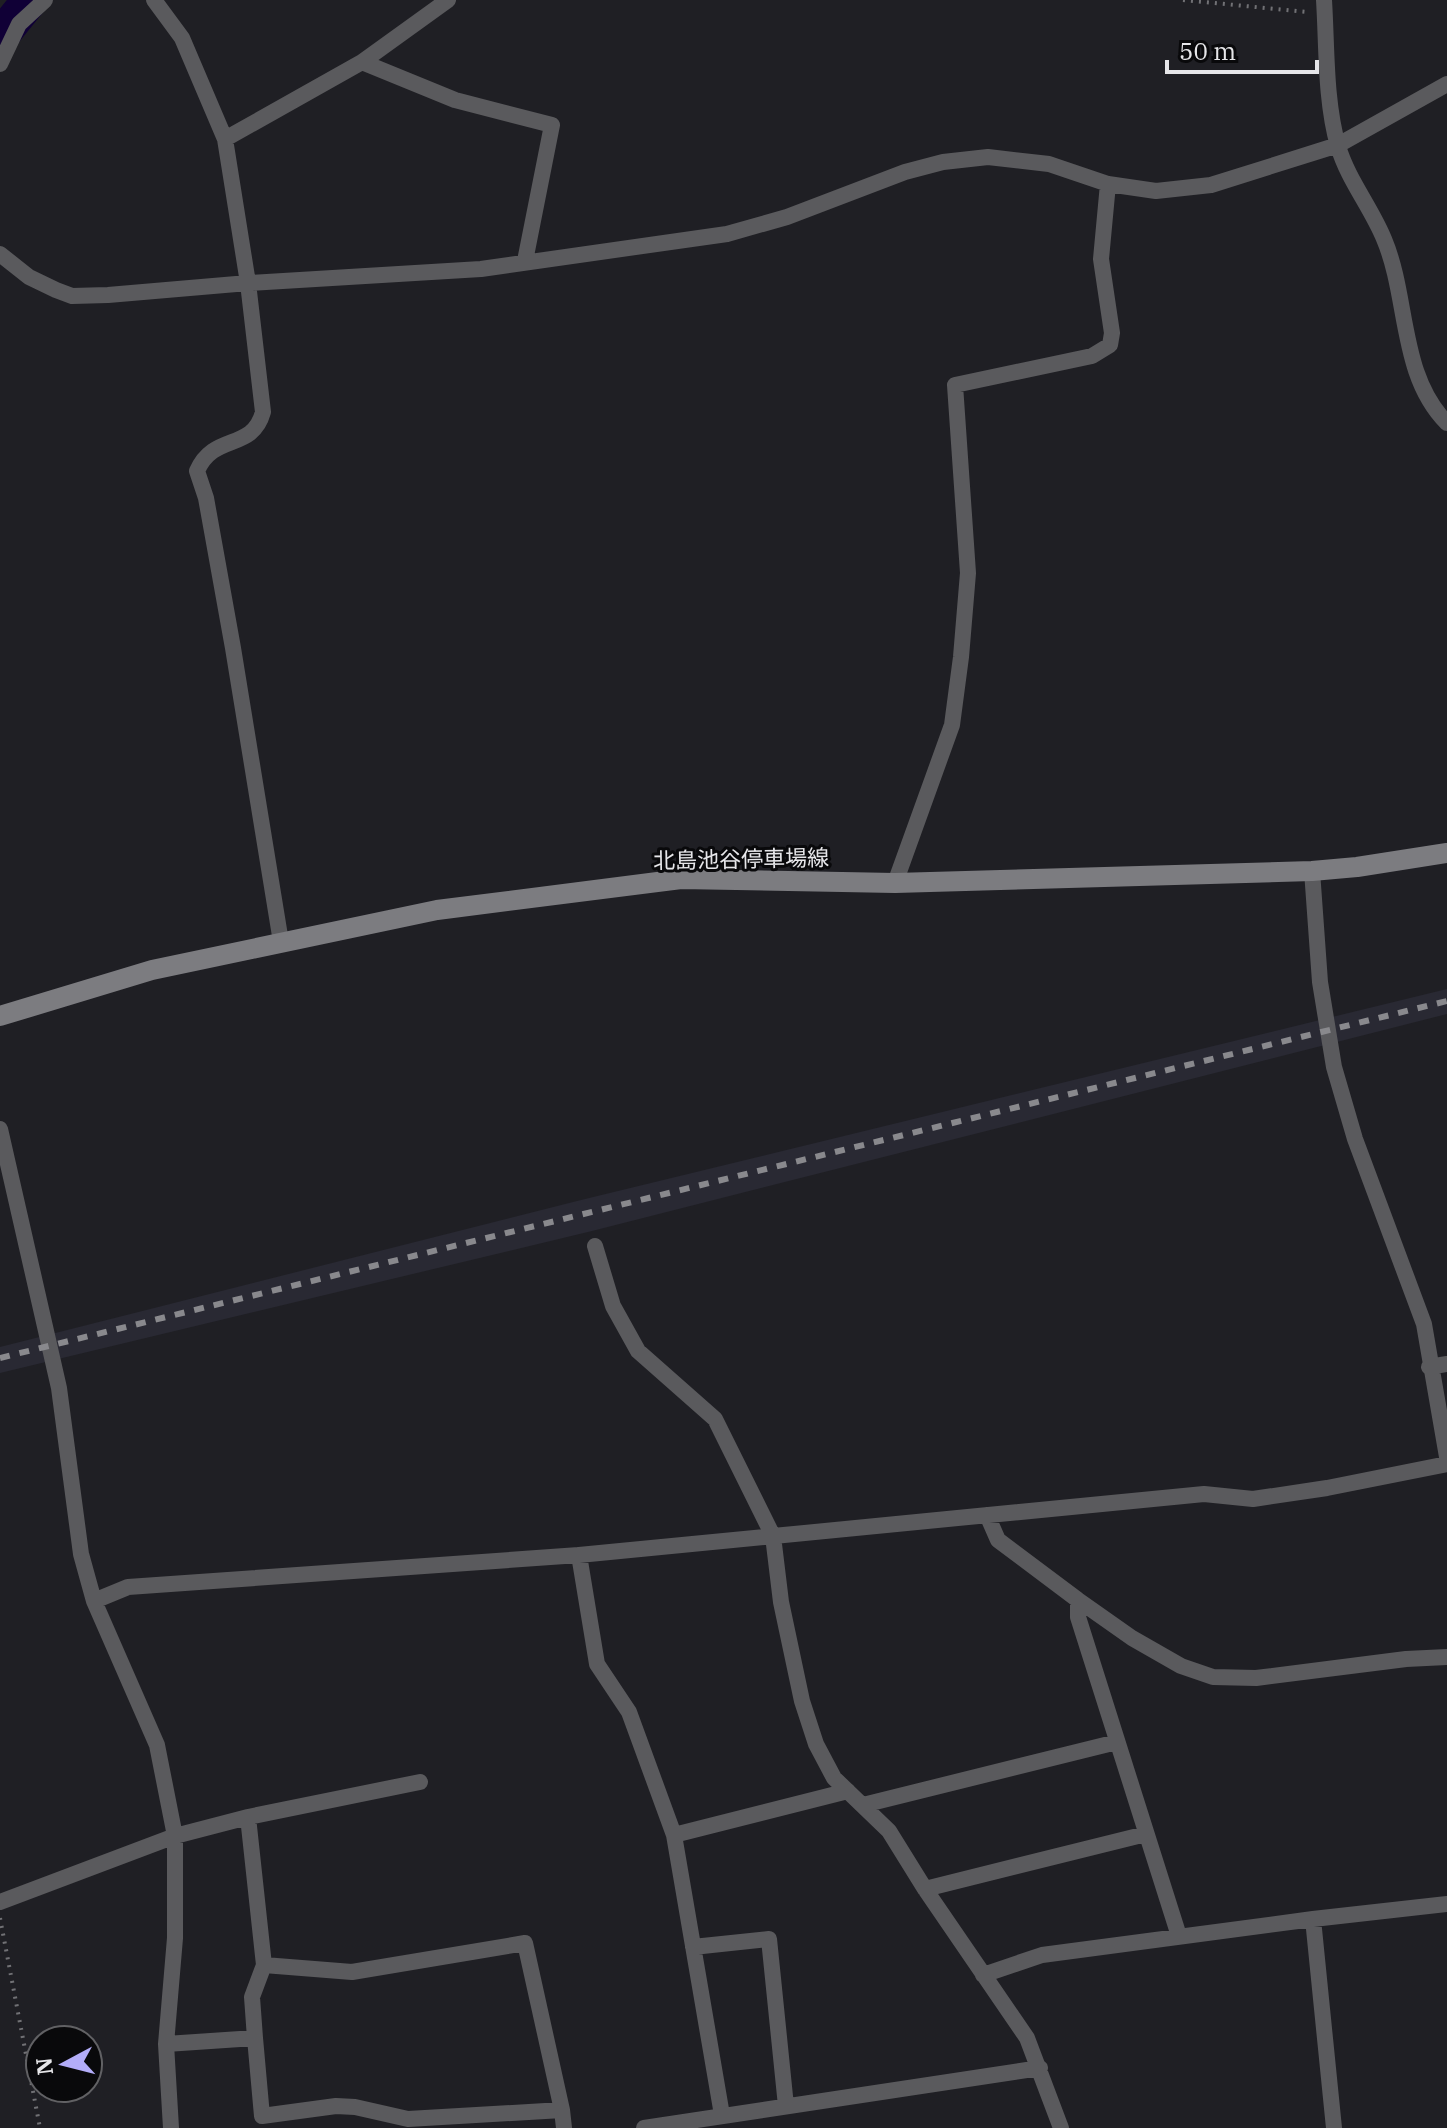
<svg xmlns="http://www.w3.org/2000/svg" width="1447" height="2128" viewBox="0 0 1447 2128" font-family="'IBM Plex Serif','Noto Sans JP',serif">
<rect width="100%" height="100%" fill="#1f1f24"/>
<path fill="#292933" d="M1447 989V1014L592 1231 0 1373V1347L581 1200Z"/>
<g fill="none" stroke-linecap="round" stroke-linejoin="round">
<path stroke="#100036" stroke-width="36" d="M0 37 30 0"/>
<path stroke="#717175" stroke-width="4" stroke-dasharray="2 6" stroke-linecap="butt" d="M1183 0 1307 12
M0 1918 40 2128"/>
<path stroke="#5a5a5d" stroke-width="16" d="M154 0 182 38 225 139 248 283 263 412C252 452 214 432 197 471L206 498 233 648 281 942
M448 0 362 62 455 100 552 125 525 261
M1324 0C1327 47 1325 100 1338 146 1348 180 1371 207 1384 239 1409 298 1399 375 1447 423
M0 64 19 24 45 0
M225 139 362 62
M0 254 29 277 56 290 72 296 108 295 248 283 481 269 727 234 787 217 905 172 943 162 988 157 1049 164 1108 184 1156 191 1211 185 1338 145 1447 84
M1312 871 1320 982 1334 1067 1355 1139 1424 1324 1447 1457
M895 883 952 725 961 657 968 573 955 385 1092 356 1110 345 1112 333 1101 259 1108 184
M0 1129 59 1388 81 1554 94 1601 157 1745 175 1836V1938L166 2044 171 2128
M595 1246 613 1306 638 1351 715 1419 773 1536 781 1602 802 1701 816 1744 834 1778 889 1831 925 1889 1027 2038 1061 2128
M1429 1367 1447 1364
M987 1515 998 1540 1078 1600 1132 1638 1181 1666 1213 1677 1256 1678 1406 1659 1447 1657
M579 1555 597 1664 629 1712 674 1835
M1078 1600V1617L1179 1936
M94 1601 128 1587 579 1555 1204 1494 1253 1499 1327 1488 1447 1464
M863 1805 1117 1742
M248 1817 264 1965 352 1972 525 1943 562 2110 564 2128
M925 1889 1146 1834
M0 1902 175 1836 248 1817 420 1782
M1313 1919 1334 2128
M693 1947 769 1939 786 2106
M983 1975 1042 1955 1313 1919 1447 1904
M255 2038 252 1997 264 1965
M166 2044 255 2038 262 2116 336 2106 355 2107 408 2119 562 2110
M722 2115 674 1835 848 1791
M644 2128 1040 2068"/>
<path stroke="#7c7c80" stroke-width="20" d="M0 1016 152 970 437 910 681 879 895 883 1312 871 1357 867 1447 853"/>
<path stroke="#89898d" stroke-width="6" stroke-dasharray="10 10" stroke-linecap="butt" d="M0 1358 1447 1001"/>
</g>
<g text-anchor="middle" stroke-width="6" stroke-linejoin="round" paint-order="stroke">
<g font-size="22" fill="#e6e6e9" stroke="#09090b">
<text transform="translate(741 859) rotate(-1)" y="8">北島池谷停車場線</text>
</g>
</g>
<g transform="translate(64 2064) rotate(263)"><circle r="38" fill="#09090b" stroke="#616164" stroke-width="2"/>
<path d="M0-6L14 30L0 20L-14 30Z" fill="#b3adf9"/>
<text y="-12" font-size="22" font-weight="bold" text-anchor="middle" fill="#e6e6e9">N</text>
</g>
<path d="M1167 60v12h150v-12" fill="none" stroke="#e6e6e9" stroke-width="4"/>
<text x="1179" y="60" font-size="24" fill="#e6e6e9" stroke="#09090b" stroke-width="6" paint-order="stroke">50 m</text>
</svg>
